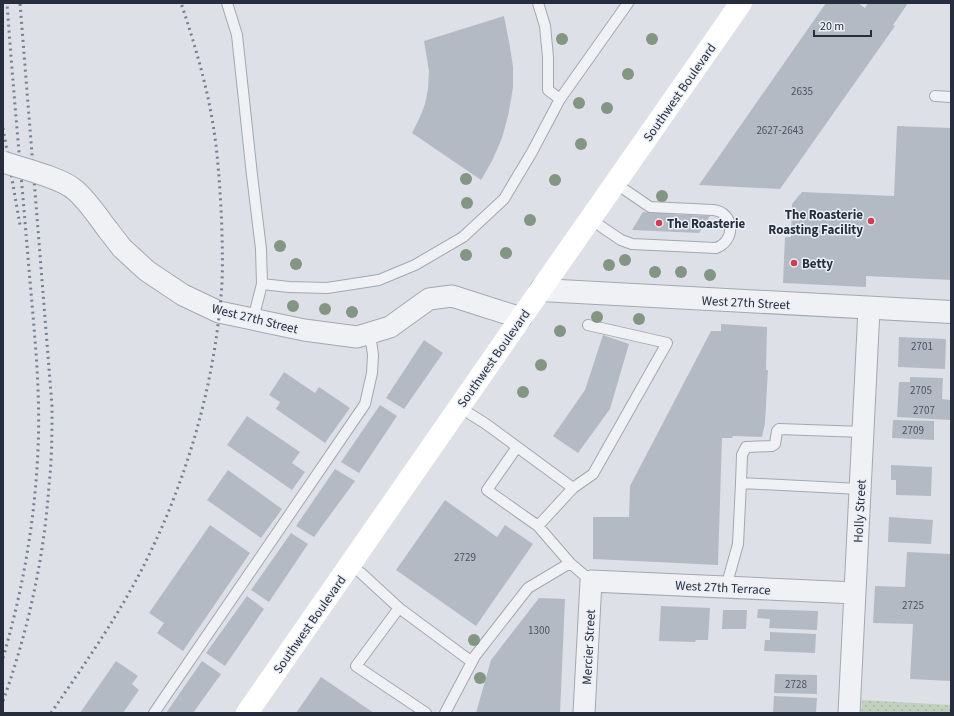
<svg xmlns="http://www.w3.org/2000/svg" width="954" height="716" viewBox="0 0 954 716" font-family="'Source Sans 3',sans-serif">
<defs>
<pattern id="grass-dots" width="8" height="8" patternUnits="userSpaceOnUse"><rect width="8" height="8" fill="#c2d1be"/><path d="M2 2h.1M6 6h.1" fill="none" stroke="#a7b4a4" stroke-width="1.8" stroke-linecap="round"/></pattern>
</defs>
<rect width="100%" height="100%" fill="#dde1e7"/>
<path fill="url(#grass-dots)" d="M862 700 951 705V713H861Z"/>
<path fill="#b4bac4" d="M826 3H858L865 8 868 3H908L893 25 895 26 780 189 699 185Z
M504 16 510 47 513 67V88L508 116 502 138 492 161 481 180 412 133 420 117 425 104 428 89 429 71 424 41Z
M897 126 951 128V280L866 276V287L783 283 785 237H791L792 204 802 192 894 196Z
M660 203H676L668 214 710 216 699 233 632 230 643 212 653 213Z
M721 324 767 327 766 370H768L765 423 762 437 733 436 732 438H722L718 565 593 559V517H629L630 486 711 331H721Z
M603 335 629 344 610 409 578 453 553 436 585 390Z
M899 337 946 339 945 369 898 367Z
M424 340 443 353 404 409 386 398Z
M284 372 315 393 319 387 350 408 325 443 276 409 280 402 269 395Z
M910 377 943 378 942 399 951 400 950 420 897 417 899 382H910Z
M380 405 397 416 359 473 341 462Z
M247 416 300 452 292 463 305 472 292 490 227 445Z
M893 420 934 421V440L892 438Z
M891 465 932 467 931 496 896 495V480H891Z
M335 469 355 481 314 537 296 526Z
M228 470 282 509 261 538 207 500Z
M445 500 497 537 505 525 533 544 476 626 396 570Z
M889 517 933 520 931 544 888 542Z
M210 525 250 553 183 651 157 633 164 623 149 613Z
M291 533 308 544 269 602 251 590Z
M907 552 951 554V681L910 679 913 624 873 623 875 586 905 587Z
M247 596 264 609 225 666 206 653Z
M539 598 565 599 560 713H476L491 660Z
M661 606 710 608 708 640H696L695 642 659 641Z
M758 609 818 611 817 630 769 628 770 619 757 618Z
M723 610H747L746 629H722Z
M770 632 816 634 815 653 764 651 765 640H770Z
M116 661 138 676 132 684 139 690 123 713H80Z
M202 661 221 674 193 713H166Z
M775 674 817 675V694L774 693Z
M321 677 374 713H296Z
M774 696 817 698 816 713H773Z"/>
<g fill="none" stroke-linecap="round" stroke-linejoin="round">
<defs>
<path id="service" d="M227 3 237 35 252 175 261 249 262 284 253 319
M538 3 545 26 548 57V90L560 99
M935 96 951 97
M590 219 621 240 632 244 716 248C736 241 735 212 713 210L650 207 615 183
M262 284 289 287 327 288 379 280 415 265 463 237 504 199 532 152 560 99 628 3
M459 407 486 424 573 488
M517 447 487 490 538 526 573 488 593 474 667 343 588 325
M741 483 742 455 746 447 772 446 775 444 777 431 779 429 863 432
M538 526 570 563 591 581
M350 565 361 573 399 608
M726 587 738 544 741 483 860 489
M154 713 365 404 372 373 373 355 370 334
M426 713 356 666 399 608 472 662
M445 713 475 656 528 588 570 563"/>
<path id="minor" d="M108 230 122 248 147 271 183 295 219 312 304 330 357 337 390 327 429 299 452 296 521 318
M584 713 591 581 855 593
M849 713 869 309"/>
<path id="tertiary" d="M541 290 951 312"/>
</defs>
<use href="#service" stroke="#a2a8b1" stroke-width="12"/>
<use href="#minor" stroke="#a2a8b1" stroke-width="23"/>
<use href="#tertiary" stroke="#a2a8b1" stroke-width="24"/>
<use href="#service" stroke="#eff1f5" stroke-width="10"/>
<use href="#minor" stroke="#eff1f5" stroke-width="21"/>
<use href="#tertiary" stroke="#eff1f5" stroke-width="22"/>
<path stroke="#fff" stroke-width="22" d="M247 713 521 318 741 3"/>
<path stroke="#768091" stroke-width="3" stroke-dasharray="2 4" stroke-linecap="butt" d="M3 128 20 225
M3 658C23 589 35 521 38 449 41 385 33 321 28 257 21 173 13 88 7 3
M3 701C28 631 44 559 49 485 52 459 52 433 52 406L20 3
M51 713C86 662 122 611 149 555 190 471 216 377 222 283 223 257 222 232 221 207 219 175 217 144 211 113 204 75 193 39 181 3"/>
<defs>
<path id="minor-bridge" d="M3 162C21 168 62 178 75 190 88 201 98 217 108 230"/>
</defs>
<use href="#minor-bridge" stroke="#a2a8b1" stroke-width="23" stroke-linecap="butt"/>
<use href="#minor-bridge" stroke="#eff1f5" stroke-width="21"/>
</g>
<g fill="#839684">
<circle cx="562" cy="39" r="6"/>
<circle cx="652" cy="39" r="6"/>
<circle cx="628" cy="74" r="6"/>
<circle cx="579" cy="103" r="6"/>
<circle cx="607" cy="108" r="6"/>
<circle cx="581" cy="144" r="6"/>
<circle cx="466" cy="179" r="6"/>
<circle cx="555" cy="180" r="6"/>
<circle cx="662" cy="196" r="6"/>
<circle cx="467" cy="203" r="6"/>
<circle cx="530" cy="220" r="6"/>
<circle cx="280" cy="246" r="6"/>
<circle cx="506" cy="253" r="6"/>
<circle cx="466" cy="255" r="6"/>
<circle cx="625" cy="260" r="6"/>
<circle cx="296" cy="264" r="6"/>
<circle cx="609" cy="265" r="6"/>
<circle cx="655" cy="272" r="6"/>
<circle cx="681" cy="272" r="6"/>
<circle cx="710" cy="275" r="6"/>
<circle cx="293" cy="306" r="6"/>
<circle cx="325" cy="309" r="6"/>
<circle cx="352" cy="312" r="6"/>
<circle cx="597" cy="317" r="6"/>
<circle cx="639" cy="319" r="6"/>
<circle cx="560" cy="331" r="6"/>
<circle cx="541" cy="365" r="6"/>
<circle cx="523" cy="392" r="6"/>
<circle cx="474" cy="640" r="6"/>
<circle cx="480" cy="678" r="6"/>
</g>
<g fill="#cf3f51" stroke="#eceff5" stroke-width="1.5">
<circle cx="871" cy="221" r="4"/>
<circle cx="659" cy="223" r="4"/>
<circle cx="794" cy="263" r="4"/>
</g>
<g text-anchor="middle" stroke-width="3" stroke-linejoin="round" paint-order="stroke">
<g font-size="11" fill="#4a5160">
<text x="802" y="95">2635</text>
<text x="780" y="134">2627-2643</text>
<text x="922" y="350">2701</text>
<text x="921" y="394">2705</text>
<text x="924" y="414">2707</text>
<text x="913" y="434">2709</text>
<text x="465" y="561">2729</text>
<text x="913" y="609">2725</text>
<text x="539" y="634">1300</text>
<text x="796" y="688">2728</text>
</g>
<g font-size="13" fill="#262e3e" stroke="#eceff5">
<text transform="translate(679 92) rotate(-55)" y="5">Southwest Boulevard</text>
<text transform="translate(746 302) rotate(3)" y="5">West 27th Street</text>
<text transform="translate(255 318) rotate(14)" y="5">West 27th Street</text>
<text transform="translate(493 358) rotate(-55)" y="5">Southwest Boulevard</text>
<text transform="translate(859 511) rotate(-87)" y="5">Holly Street</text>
<text transform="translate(723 587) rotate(3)" y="5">West 27th Terrace</text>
<text transform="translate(309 624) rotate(-55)" y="5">Southwest Boulevard</text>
<text transform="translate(588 647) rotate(-87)" y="5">Mercier Street</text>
</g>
<g font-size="13" font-weight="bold" fill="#262e3e" stroke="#eceff5" text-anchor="start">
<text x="863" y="219" text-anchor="end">The Roasterie<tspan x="863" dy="15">Roasting Facility</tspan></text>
<text x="667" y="228">The Roasterie</text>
<text x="802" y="268">Betty</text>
</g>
</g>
<rect width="954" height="716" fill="none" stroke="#262e3e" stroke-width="8"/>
<path d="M814 30v6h57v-6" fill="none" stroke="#262e3e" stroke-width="2"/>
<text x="820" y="30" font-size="12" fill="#262e3e" stroke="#eceff5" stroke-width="3" paint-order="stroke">20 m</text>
</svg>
